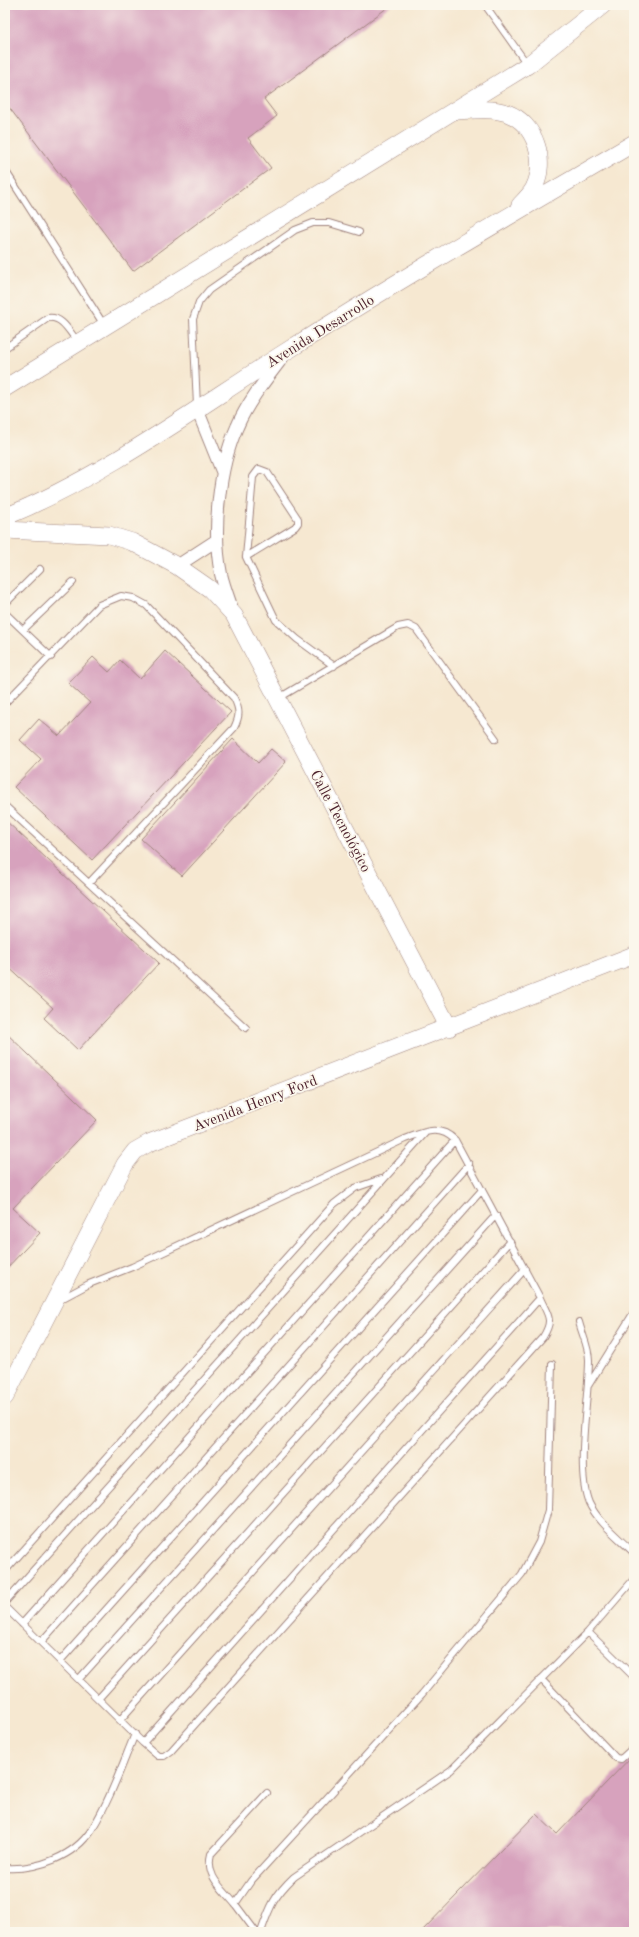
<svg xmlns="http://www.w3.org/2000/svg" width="639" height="1937" viewBox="0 0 639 1937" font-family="'Old Standard TT',serif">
<rect width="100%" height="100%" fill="#fbf7ec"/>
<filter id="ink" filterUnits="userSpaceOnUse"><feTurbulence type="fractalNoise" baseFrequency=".025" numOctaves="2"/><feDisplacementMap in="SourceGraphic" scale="8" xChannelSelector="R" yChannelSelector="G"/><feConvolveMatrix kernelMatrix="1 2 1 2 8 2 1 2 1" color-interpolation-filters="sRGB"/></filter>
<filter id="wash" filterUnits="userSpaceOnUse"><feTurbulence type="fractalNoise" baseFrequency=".012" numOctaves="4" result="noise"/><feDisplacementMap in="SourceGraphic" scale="16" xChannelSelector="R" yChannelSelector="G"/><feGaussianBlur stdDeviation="0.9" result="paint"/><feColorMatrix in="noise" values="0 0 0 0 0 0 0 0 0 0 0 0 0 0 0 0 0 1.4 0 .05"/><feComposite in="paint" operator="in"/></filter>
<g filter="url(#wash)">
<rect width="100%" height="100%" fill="#f6e8d1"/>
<g id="blocks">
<path fill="#d7a2bd" d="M5 5H391L264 99 277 116 248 138 271 168 133 271 5 102Z
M165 651 231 712 92 860 14 787 41 759 20 740 39 719 59 736 90 703 68 683 93 657 109 672 120 660 140 679Z
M233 739 258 763 271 749 286 762 182 876 141 839Z
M5 820 159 963 78 1050 44 1018 53 1008 5 964Z
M5 1032 97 1120 13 1208 40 1233 5 1270Z
M634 1754V1932H421L536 1814 557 1834Z"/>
</g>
</g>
<g filter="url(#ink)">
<use href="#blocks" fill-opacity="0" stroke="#a0847e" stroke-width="1"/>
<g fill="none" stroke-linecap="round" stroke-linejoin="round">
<defs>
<path id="lane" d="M485 5 527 64
M5 170 104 325
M5 348 48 318C62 316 69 331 77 341
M197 406 193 319 199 302 209 290 295 230 313 223H329L359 232
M246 557 295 527 298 523V519L267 472 259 469 253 477 246 557 276 620 297 639 334 666
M5 604 40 569
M5 613 51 657
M23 630 73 582
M279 698 398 627 408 625 416 629 496 739
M5 703 99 605 121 596 133 598 146 605 234 698C240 710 240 716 234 728L89 883
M5 806 246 1028
M61 1299 89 1284 132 1267 405 1139C424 1132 439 1124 455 1140L540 1298
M579 1322C582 1334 589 1348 589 1360 589 1398 575 1469 589 1503 598 1522 619 1538 634 1553
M588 1386 634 1312
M5 1571 334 1204 355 1188 381 1179
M5 1602 426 1132
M5 1607 143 1743 158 1756H164L171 1751 543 1337C554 1319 548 1316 540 1298L143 1743
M22 1624 455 1140
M588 1632 634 1677
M41 1642 469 1164
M60 1661 482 1190
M79 1679 496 1215
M541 1679 616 1758 621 1759 634 1747
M99 1698 510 1241
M120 1720 525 1269
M5 1868C37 1870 74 1857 92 1829 110 1800 122 1765 135 1734
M235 1904C222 1888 205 1876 211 1854L267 1793
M256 1932 235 1904 251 1881 422 1694 522 1574 539 1542 548 1510 552 1364
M261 1932C270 1906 274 1896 294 1877L451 1770 588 1632 634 1579"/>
<path id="street" d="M197 409 222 471
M177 566 217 540
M233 612C229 599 224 587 221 574 212 531 219 467 237 427 247 403 266 379 282 358"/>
<path id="secondary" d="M458 111C474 110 491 108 507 113 536 124 547 161 534 188 531 194 525 200 520 205
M5 388 528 65 603 5
M5 517C106 475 195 409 287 351 400 279 518 211 634 143
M5 530 109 535 132 542 177 566 210 589 234 615 449 1028
M5 1397 125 1164 135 1151 149 1143 634 955"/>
</defs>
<use href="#lane" stroke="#a0847e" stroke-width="8"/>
<use href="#street" stroke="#a0847e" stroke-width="14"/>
<use href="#secondary" stroke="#a0847e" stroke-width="18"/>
<use href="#lane" stroke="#fff" stroke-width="6"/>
<use href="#street" stroke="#fff" stroke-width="12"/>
<use href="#secondary" stroke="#fff" stroke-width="17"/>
</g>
</g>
<g text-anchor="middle" stroke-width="3.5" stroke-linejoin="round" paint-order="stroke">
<g font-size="15" fill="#4a1f2b" stroke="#fbf7ec">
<text transform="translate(320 331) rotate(-32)" y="5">Avenida Desarrollo</text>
<text transform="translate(341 821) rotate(62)" y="5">Calle Tecnológico</text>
<text transform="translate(255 1103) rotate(-21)" y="5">Avenida Henry Ford</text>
</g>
</g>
<rect width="639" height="1937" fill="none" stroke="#fbf7ec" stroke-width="20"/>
</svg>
